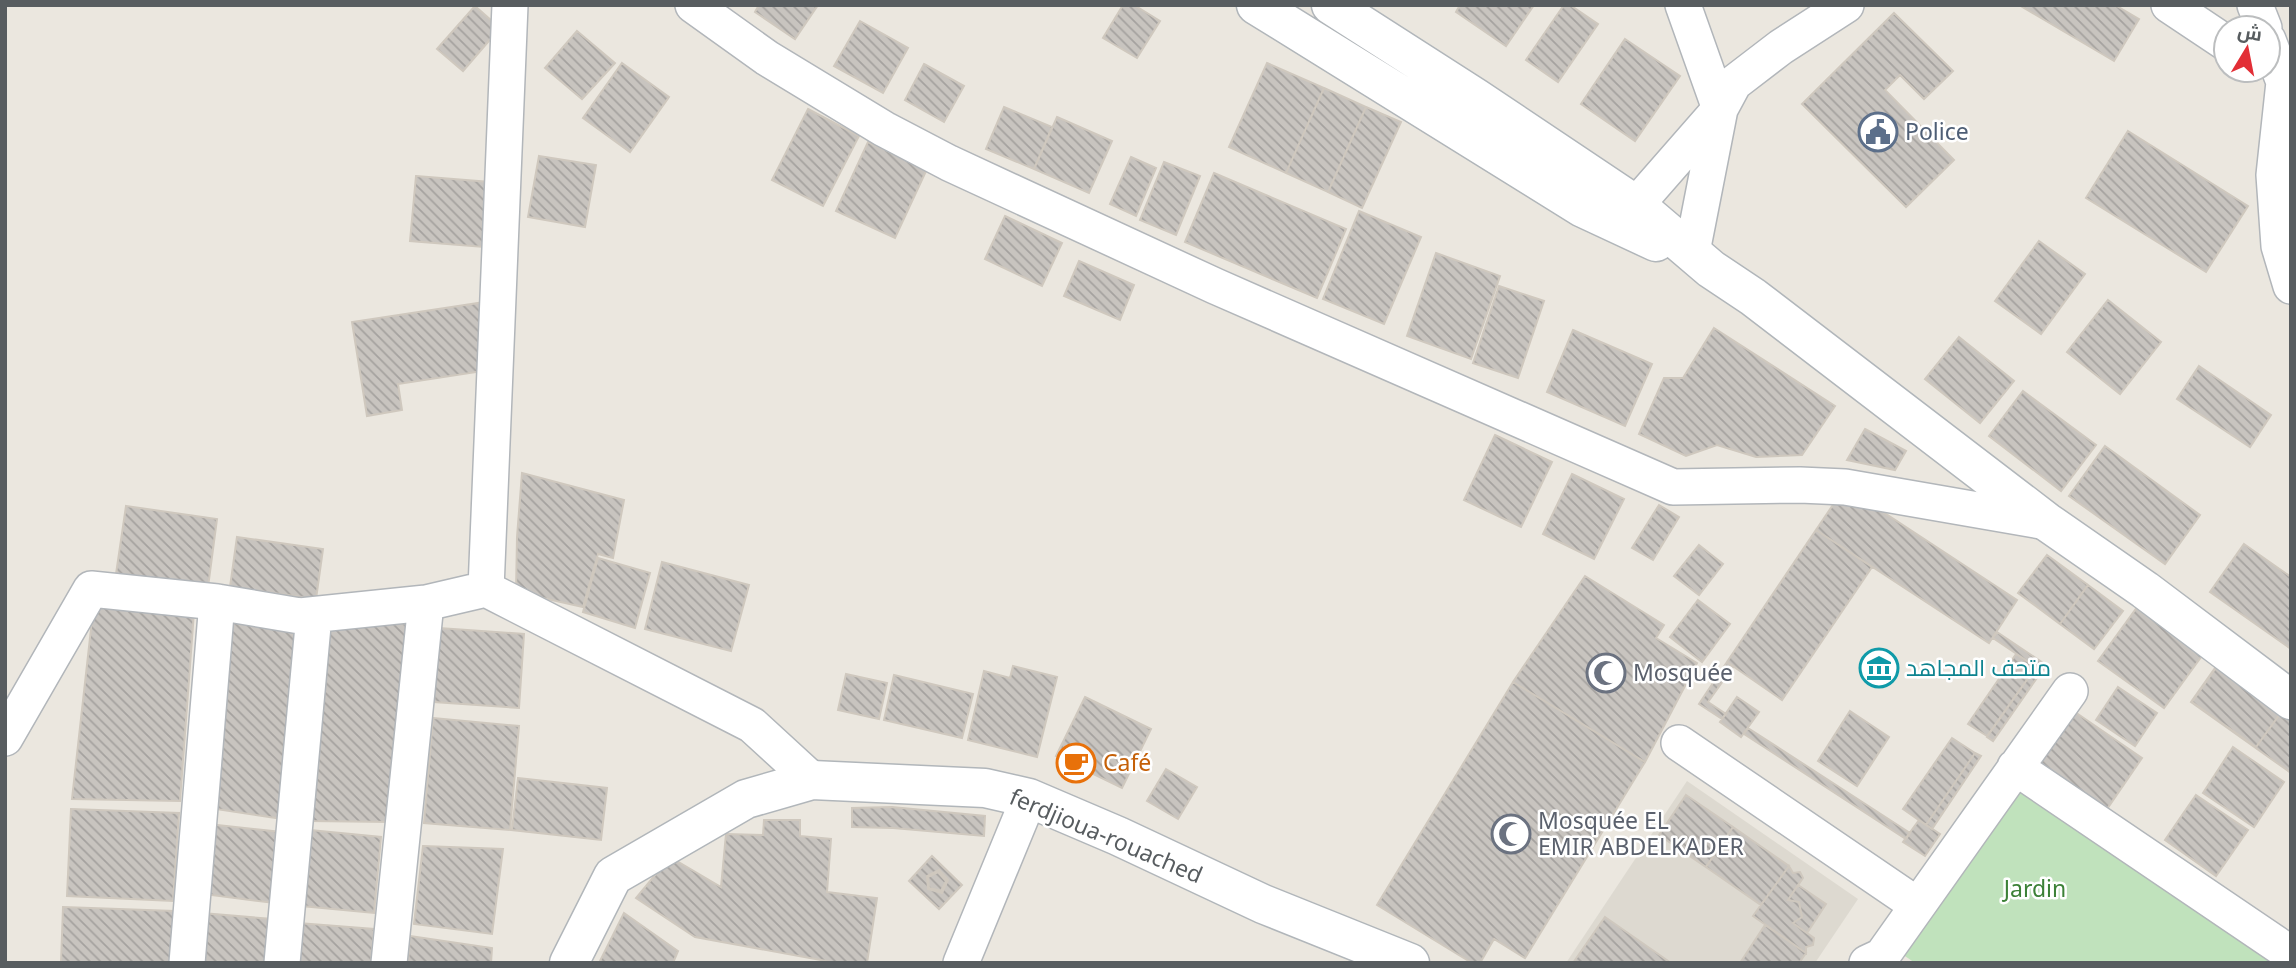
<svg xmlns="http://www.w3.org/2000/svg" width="2296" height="968" viewBox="0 0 2296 968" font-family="'Noto Sans',Cairo,sans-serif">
<defs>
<pattern id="building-back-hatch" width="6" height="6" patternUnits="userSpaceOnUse" patternTransform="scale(1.75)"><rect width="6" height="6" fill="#c8c4bf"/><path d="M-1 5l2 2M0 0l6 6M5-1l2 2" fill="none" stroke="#a5a29f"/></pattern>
</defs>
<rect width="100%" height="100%" fill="#ebe7df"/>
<path fill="#ddd9d0" d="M1687 781 1858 899 1815 963H1566Z"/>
<path fill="#c0e2bc" d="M2015 786 2279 963H1915L1902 954Z"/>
<path fill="url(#building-back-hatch)" stroke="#cfc8be" stroke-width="2" d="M759 5H818L795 39 755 12Z
M1123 5H1134L1160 21 1137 58 1103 38Z
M1460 5H1534L1506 46 1456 12Z
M1564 5H1570L1598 24 1558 82 1526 60Z
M2019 5H2115L2139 19 2114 61Z
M475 6 500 28 463 71 437 49Z
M1894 13 1953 71 1924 99 1900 75 1885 90 1954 160 1906 207 1802 104Z
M860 21 908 48 883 93 834 66Z
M577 31 615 63 582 99 545 68Z
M1625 39 1680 76 1635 141 1581 104Z
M622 63 669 97 630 152 583 118Z
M1267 63 1324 88 1286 173 1229 147Z
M924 64 964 86 944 122 905 100Z
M1324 88 1366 107 1328 192 1286 173Z
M1004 107 1052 127 1034 169 986 149Z
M1366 107 1401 122 1362 208 1328 192Z
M808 109 859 136 823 206 772 180Z
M1057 117 1112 141 1089 193 1034 169Z
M2128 131 2248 206 2206 272 2086 198Z
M868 142 927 169 895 238 836 211Z
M539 156 596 165 585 227 528 217Z
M1131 157 1156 168 1136 216 1110 204Z
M1164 162 1200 176 1176 235 1140 220Z
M1214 173 1346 229 1317 298 1185 242Z
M416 176 490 182 484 247 410 241Z
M1359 211 1421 237 1384 324 1323 299Z
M1005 216 1062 243 1042 286 985 259Z
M2039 241 2085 274 2041 334 1995 301Z
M1436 253 1500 276 1471 359 1407 336Z
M1079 261 1134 285 1120 320 1064 296Z
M1499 286 1544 301 1518 378 1473 363Z
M2108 300 2161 342 2120 394 2067 352Z
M485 302 496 369 398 384 402 410 367 416 352 322Z
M1714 328 1835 406 1802 455 1756 457 1717 445 1686 456 1639 434 1664 378H1683Z
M1573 330 1652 364 1625 426 1547 392Z
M1959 337 2014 381 1980 423 1925 379Z
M2199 366 2271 415 2250 447 2177 399Z
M2023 391 2096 445 2061 491 1989 436Z
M1865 429 1906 451 1895 470 1847 460Z
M1495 435 1552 462 1521 527 1464 500Z
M2105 446 2200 515 2165 564 2069 496Z
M522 473 624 500 613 558 598 554 583 607 516 592 517 537Z
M1572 474 1624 499 1594 559 1543 534Z
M1845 487 2017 600 1989 643 1816 530Z
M1659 505 1679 517 1653 560 1632 548Z
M126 506 217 519 208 587 116 574Z
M1816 530 1872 567 1782 700 1727 662Z
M237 537 323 549 316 599 230 587Z
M2244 544 2291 577V649L2210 592Z
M1699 545 1723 564 1699 595 1674 576Z
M2047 555 2088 585 2060 624 2018 593Z
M598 558 650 573 635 628 583 612Z
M662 562 749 585 731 651 645 629Z
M1585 576 1664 625 1656 638 1697 663 1645 762 1513 682Z
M2088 585 2123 611 2094 649 2060 624Z
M1698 600 1730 624 1702 662 1670 637Z
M94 602 194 612 180 801 72 799Z
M2138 606 2204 653 2164 708 2098 661Z
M228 622 303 629 283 819 209 808Z
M409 623 391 822 309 821 325 629Z
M439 628 524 634 519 708 434 702Z
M1997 632 2046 665 1993 741 1987 737 2036 667 1993 638Z
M2016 654 2036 667 1987 736 1968 724Z
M2220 661 2291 712V773L2191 702Z
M1727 662 1733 667 1708 702 1726 714 1722 719 1699 704Z
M2220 662 2285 707 2256 747 2192 702Z
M1013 666 1057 677 1037 757 968 740 984 671 1010 678Z
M846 674 887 683 879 719 838 710Z
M894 675 973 694 962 738 884 720Z
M1513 682 1645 762 1525 958 1494 939 1480 963H1472L1377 905Z
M2118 687 2157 713 2135 746 2096 720Z
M1085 697 1151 729 1122 788 1056 756Z
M1737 697 1759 712 1741 737 1720 722Z
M1850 711 1889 737 1857 786 1818 761Z
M2075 712 2142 758 2107 809 2039 763Z
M433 718 519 726 510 830 424 823Z
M1748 728 1910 833 1906 839 1744 734Z
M1952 738 1975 753 1926 825 1903 809Z
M2233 747 2284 782 2254 827 2203 793Z
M1975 753 1981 756 1932 829 1926 825Z
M1166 769 1197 787 1178 819 1147 801Z
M518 778 607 788 601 840 512 830Z
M1686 795 1733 827 1706 867 1659 835Z
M2196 795 2248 830 2216 876 2165 840Z
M892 807 985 816 984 836 893 828 852 827V808Z
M71 809 179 813 173 901 67 896Z
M764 820H800V836L831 839 827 892 877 898 867 963H837L695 937 636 898 670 857 721 887 726 834 763 835Z
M1919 820 1940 834 1925 856 1903 842Z
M208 824 281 832 274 903 203 894Z
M1733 827 1789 866 1761 905 1706 867Z
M310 830 381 837 374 913 302 906Z
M423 846 503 849 492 934 414 924Z
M932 856 962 885 939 909 909 881Z
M1789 866 1793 873 1800 872 1803 878 1788 900 1799 902 1802 917 1793 923 1814 938 1813 945 1806 947V953L1753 916Z
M939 870 948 880 942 893 928 889 927 876Z
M938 872 946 881 941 891 929 888 928 877Z
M1798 885 1826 904 1807 933 1793 923 1802 917 1799 902 1788 900Z
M63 907 174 911 171 963H61Z
M202 913 272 919 269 963H199Z
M624 913 678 951 673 963H599Z
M1605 917 1671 963H1573Z
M298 923 374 929 371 963H295Z
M1765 925 1806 953 1799 963H1740Z
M410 936 492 948 491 963H408Z"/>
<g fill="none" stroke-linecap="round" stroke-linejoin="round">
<defs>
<path id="minor" d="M693 5 767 58 884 129 949 163 1215 286 1673 487 1800 485 1845 487 2047 522
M1683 5 1720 109 1692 252
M2169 5 2226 43
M2255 5 2264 28
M2268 40 2284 82 2274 175 2279 246 2291 286
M1636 205 1720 109 1734 83 1781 47 1846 5
M486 589 510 5
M5 738 91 589 217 602 300 616 426 603 486 589 752 725 812 780
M1679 743 1917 905
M2015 767 2291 954
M187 963 217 602
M282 963 314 615
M389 963 426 603
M961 963 1029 798
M1867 963 1882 956 2070 691"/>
<path id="secondary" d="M1256 5 1583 208 1656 242
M1331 5 1476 98 1615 191 1636 205 1711 269 1753 297 2047 522 2145 590 2291 700
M569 963 613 876 746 799 812 780 985 788 1029 798 1118 836 1263 904 1410 963"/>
</defs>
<use href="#minor" stroke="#b2b6ba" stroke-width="38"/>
<use href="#secondary" stroke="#b1b6ba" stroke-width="41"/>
<use href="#minor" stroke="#fff" stroke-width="35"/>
<use href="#secondary" stroke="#fff" stroke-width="38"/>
</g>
<defs>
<symbol id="civic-ring" viewBox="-11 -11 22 22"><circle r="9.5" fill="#fff" stroke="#5c6f8a" stroke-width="1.5"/><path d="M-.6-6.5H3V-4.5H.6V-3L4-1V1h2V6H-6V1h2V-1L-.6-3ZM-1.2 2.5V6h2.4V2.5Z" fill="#5c6f8a"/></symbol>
<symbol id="museum-ring" viewBox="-11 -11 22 22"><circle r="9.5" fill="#fff" stroke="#0f9aa8" stroke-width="1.5"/><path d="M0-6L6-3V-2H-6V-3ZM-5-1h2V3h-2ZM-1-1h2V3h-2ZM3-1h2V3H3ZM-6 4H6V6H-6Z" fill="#0f9aa8"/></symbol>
<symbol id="mosque-ring" viewBox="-11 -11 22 22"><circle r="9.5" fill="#fff" stroke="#6b7280" stroke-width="1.5"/><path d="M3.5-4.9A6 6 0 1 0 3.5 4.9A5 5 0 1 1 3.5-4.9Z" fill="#6b7280"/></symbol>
<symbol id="cafe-ring" viewBox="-11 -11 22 22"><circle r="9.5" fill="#fff" stroke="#e8710a" stroke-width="1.5"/><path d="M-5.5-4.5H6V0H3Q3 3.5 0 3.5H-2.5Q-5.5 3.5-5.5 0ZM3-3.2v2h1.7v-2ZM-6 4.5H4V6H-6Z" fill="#e8710a"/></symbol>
</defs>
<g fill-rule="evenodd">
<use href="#civic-ring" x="1856" y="110" width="44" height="44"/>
<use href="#museum-ring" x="1857" y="646" width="44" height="44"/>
<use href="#mosque-ring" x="1584" y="651" width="44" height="44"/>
<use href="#cafe-ring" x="1054" y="741" width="44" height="44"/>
<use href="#mosque-ring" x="1489" y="812" width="44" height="44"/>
</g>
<g text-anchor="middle" stroke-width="5" stroke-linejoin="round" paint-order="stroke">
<g font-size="23" fill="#4e5e75" stroke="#fff" text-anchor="start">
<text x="1905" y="140">Police</text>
</g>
<g font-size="23" fill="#0d838f" stroke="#fff" text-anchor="start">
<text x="1906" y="676">متحف المجاهد</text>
</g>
<g font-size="23" fill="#5b616d" stroke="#fff" text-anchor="start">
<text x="1633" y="681">Mosquée</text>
<text x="1538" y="829">Mosquée EL<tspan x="1538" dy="26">EMIR ABDELKADER</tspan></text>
</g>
<g font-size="23" fill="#c56008" stroke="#fff" text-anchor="start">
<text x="1103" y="771">Café</text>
</g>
<g font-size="23" fill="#585d60" stroke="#fff">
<text transform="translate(1106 836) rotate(23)" y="8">ferdjioua-rouached</text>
</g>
<g font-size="23" fill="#3c8137" stroke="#fff">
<text x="2035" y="897">Jardin</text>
</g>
</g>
<rect width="2296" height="968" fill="none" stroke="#585d60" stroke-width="14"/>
<g transform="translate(2247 49) rotate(10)"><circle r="33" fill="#ffffff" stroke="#bcbebf" stroke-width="2"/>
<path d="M0-5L12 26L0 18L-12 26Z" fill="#e22e36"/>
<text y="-10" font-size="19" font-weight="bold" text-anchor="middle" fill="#585d60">ش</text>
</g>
</svg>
